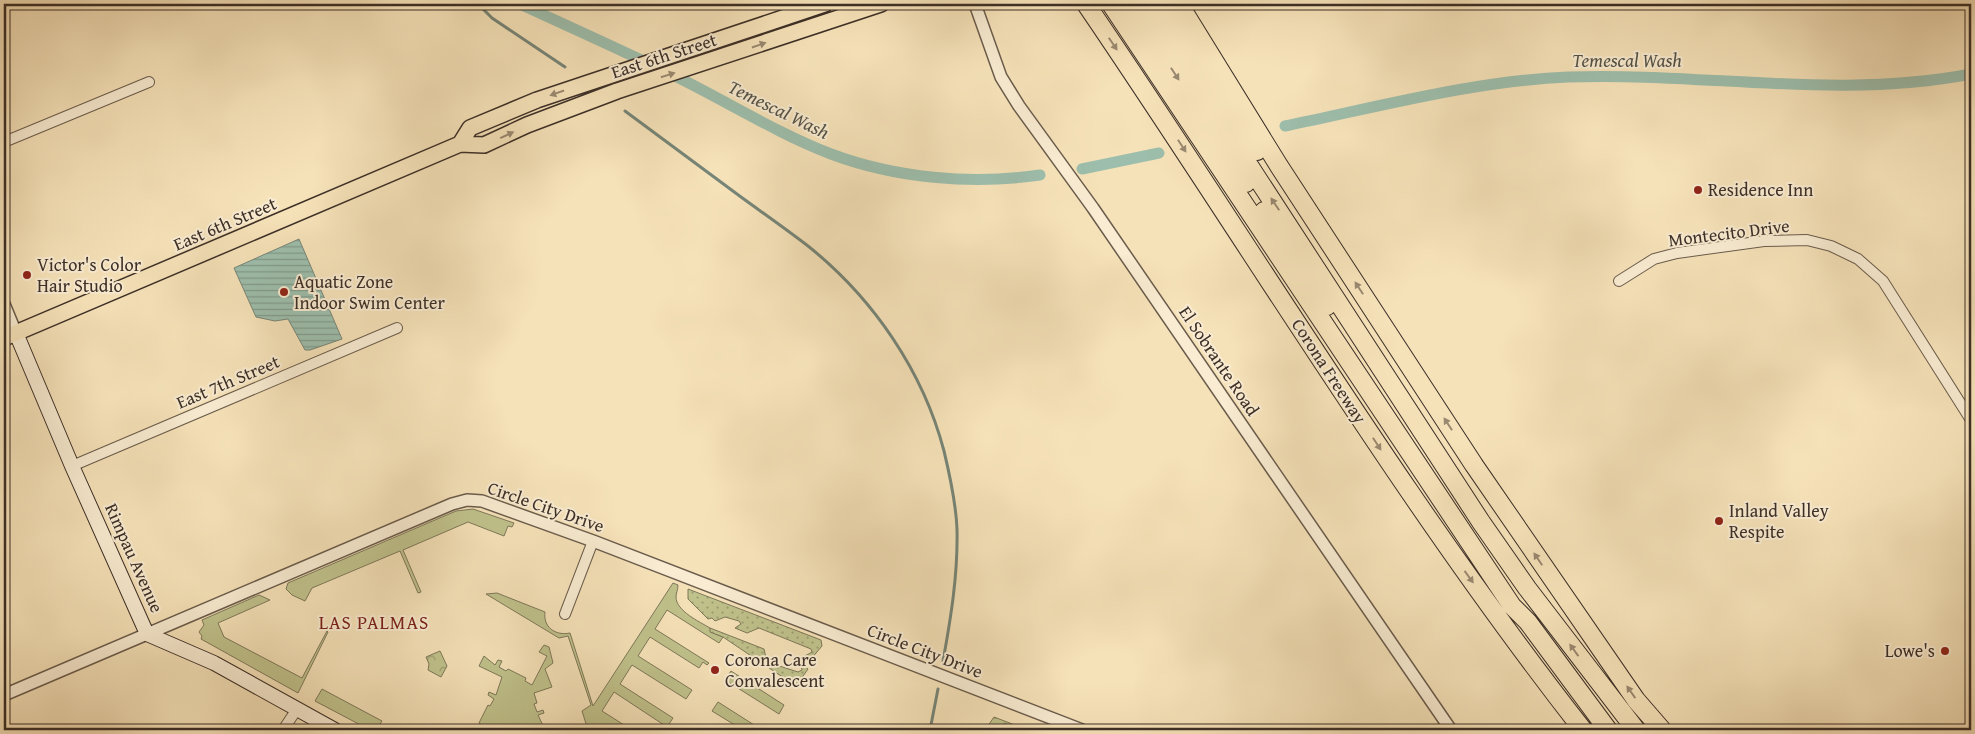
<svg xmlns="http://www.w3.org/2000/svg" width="1975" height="734" viewBox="0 0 1975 734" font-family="'Gentium Book Plus',serif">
<defs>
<pattern id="cemetery-stones" width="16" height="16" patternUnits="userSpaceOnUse" patternTransform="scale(1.25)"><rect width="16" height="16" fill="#c0c28c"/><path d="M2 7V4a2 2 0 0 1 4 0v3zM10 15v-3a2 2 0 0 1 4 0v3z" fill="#9d9e72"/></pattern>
<pattern id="park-crowns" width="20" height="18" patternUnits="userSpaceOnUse" patternTransform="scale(1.25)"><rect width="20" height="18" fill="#c0c28c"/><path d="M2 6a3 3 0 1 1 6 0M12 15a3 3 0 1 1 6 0" fill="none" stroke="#9d9e72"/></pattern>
<pattern id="garden-dots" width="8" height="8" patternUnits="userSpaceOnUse" patternTransform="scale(1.25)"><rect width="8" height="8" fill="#c0c28c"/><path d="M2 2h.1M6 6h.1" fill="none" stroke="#9d9e72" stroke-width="1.8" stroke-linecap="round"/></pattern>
<pattern id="water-rules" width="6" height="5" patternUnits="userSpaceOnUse" patternTransform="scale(1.25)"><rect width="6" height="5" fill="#9dbeac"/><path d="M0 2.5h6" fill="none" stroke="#819b8c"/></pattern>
</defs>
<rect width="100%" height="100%" fill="#f6e2b9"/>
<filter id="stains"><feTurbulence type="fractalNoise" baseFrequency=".004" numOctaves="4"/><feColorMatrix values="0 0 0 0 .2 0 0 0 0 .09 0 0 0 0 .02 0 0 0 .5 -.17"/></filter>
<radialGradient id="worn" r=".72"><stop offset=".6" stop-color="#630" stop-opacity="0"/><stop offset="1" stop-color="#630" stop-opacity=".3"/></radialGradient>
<path fill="#c0c28c" stroke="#7e785a" d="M473 509 514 523 512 527 508 526 504 536 468 522 403 550 421 592 418 593 400 551 312 588 305 601 292 595 286 589 288 583 456 511Z
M673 583 678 585C678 590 676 593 676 597 676 611 700 622 710 628L711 632 723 637 719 643 667 610 655 629 709 663 707 665 703 662 699 668 650 637 638 656 692 690 686 699 632 665 620 684 673 718 667 727 614 692 602 711 632 730H607L598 725 595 730H588L582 711 591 705 568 636 559 638 486 594 497 593 545 612C543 627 555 636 570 633L593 706Z
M259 595 270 600 218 623 224 637 302 678 327 631 328 632 298 693 201 639 202 636 199 632 204 625 202 620Z
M544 645 549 647 553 663 545 669 552 687 534 693 537 703 534 704 537 712 543 710 544 713 538 715 545 730H479L482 725 479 723 488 705 490 706 494 699 488 695 489 692 496 695 502 677 479 666 484 656 495 665 498 660 502 661 499 667 506 671 508 669 526 678 525 681 532 685 547 656 539 652Z
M731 671 784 705 779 714 725 680Z
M322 689 382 721 380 724 388 728 390 725 401 730H370L315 701Z
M718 702 762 730H743L712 711Z"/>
<path fill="url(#cemetery-stones)" stroke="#7e785a" d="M994 717 1028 730H985Z"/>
<path fill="url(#park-crowns)" stroke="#7e785a" d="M440 651 447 666 441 677 428 670 429 664 426 657Z"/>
<path fill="url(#garden-dots)" stroke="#7e785a" d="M688 589 821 640 822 646 811 659 805 656 812 652 811 649 759 628 747 633 735 628 741 624 739 621 725 617 715 621 712 618 708 619 688 599Z
M710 628 764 649 767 662 798 672 802 670 801 665 803 664 808 669 796 686 723 637 710 632Z"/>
<path fill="url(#water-rules)" stroke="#768577" d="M299 239 342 339 310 350H305L288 319 275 321 256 317 234 268Z"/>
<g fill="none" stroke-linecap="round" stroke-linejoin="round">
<path stroke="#768577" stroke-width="3" d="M478 4 492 18 565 67
M625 111C664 140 702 168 741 197 763 213 786 229 808 246 873 298 923 371 944 451 950 476 956 503 957 529 958 574 951 617 943 661
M930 730 938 689"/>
<path stroke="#9dbeac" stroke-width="11" d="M520 4C574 29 628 53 681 79 731 104 779 134 831 154 895 178 971 185 1040 175
M1285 126C1378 107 1473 81 1568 77 1704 72 1836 100 1971 74
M1082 169 1159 153"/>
<defs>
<path id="minor" d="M4 142 149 82
M1619 281 1654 259 1677 253 1764 241 1807 240 1831 246 1858 259 1883 281 1971 420
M72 466 397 328
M565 614 593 541
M283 730 297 709"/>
<path id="tertiary" d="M975 4 1001 77 1019 106 1093 208 1451 730
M4 304 16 333
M4 695 452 504 467 500 482 501 593 541 1082 730"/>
<path id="secondary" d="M16 333 72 466 147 634 214 663 335 730"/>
<path id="primary" d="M460 144 470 128 537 100 825 4
M4 338 460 144 484 145 527 125 617 91 881 4"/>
<path id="motorway" d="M1086 4C1251 246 1402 499 1583 730
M1111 4 1512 606 1528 622 1608 730
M1129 4 1246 183
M1144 4 1481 522 1527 588 1636 730
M1162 4 1257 151
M1179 4 1279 166 1474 465 1636 700 1662 730
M1264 211 1327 306"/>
</defs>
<use href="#minor" stroke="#6a5c4c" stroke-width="12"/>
<use href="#tertiary" stroke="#6a5c4c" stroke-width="14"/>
<use href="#secondary" stroke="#3c2f27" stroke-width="16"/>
<use href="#primary" stroke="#3c2f27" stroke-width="18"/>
<use href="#motorway" stroke="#3c2f27" stroke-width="20"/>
<use href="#minor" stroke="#f9ecd2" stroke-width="10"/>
<use href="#tertiary" stroke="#f9ecd2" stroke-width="11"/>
<use href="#secondary" stroke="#f9ecd2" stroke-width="14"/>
<use href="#primary" stroke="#f6e2b9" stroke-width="15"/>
<use href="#motorway" stroke="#f6e2b9" stroke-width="18"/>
</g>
<defs><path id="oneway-solid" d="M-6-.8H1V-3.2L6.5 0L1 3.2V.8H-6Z" transform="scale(1.25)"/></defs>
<g fill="#998870">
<use href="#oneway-solid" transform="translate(1113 44) rotate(56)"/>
<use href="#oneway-solid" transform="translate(759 45) rotate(-19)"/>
<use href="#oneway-solid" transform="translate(1175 74) rotate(57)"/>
<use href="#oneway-solid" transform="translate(668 75) rotate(-18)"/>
<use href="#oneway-solid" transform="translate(557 93) rotate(161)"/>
<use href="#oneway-solid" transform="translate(507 135) rotate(-25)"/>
<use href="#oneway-solid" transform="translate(1182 146) rotate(57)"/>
<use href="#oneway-solid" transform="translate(1275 204) rotate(-124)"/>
<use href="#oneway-solid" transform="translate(1359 288) rotate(-123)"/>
<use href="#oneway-solid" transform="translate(1448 424) rotate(-123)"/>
<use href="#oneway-solid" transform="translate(1377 444) rotate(57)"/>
<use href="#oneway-solid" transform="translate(1538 559) rotate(-124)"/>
<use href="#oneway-solid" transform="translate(1469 577) rotate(54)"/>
<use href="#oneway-solid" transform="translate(1574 650) rotate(-126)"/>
<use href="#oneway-solid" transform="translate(1631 692) rotate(-125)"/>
</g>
<g fill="#8f2418" stroke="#f9ecd2" stroke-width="2">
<circle cx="1698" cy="190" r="5"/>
<circle cx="27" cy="275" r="5"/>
<circle cx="284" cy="292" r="5"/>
<circle cx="1719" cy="521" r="5"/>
<circle cx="1945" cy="651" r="5"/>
<circle cx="715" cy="670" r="5"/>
</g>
<g text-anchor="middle" stroke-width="4" stroke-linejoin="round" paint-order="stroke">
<g font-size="18" fill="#3c2f27" stroke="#f9ecd2">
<text transform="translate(664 56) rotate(-18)" y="6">East 6th Street</text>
<text transform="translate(225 224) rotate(-23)" y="6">East 6th Street</text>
<text transform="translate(1729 233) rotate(-7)" y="6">Montecito Drive</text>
<text transform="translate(1219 361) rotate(56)" y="6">El Sobrante Road</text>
<text transform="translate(1329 371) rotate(57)" y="6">Corona Freeway</text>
<text transform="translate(228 382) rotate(-23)" y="6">East 7th Street</text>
<text transform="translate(546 507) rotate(19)" y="6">Circle City Drive</text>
<text transform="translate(134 558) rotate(66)" y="6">Rimpau Avenue</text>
<text transform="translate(925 651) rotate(21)" y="6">Circle City Drive</text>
</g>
<g font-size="18" fill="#3c2f27" stroke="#f9ecd2" text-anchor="start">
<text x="1708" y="196">Residence Inn</text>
<text x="37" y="271">Victor's Color<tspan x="37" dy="21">Hair Studio</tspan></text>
<text x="294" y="288">Aquatic Zone<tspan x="294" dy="21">Indoor Swim Center</tspan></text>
<text x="1729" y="517">Inland Valley<tspan x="1729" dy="21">Respite</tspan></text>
<text x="1935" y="657" text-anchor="end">Lowe's</text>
<text x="725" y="666">Corona Care<tspan x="725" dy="21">Convalescent</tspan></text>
</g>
<g font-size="19" font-style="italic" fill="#545348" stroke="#f9ecd2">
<text x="1627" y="67">Temescal Wash</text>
<text transform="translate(779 109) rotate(26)" y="7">Temescal Wash</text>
</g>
<g font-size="19" letter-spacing="1" fill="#7a1f14" stroke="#f9ecd2">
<text x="374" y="629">LAS PALMAS</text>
</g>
</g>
<rect width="1975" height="734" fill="none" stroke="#f6e2b9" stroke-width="20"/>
<rect x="5" y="5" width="1965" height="724" fill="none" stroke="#3c2f27" stroke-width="2.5"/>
<rect x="10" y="10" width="1955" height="714" fill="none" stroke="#3c2f27"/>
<rect width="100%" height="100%" filter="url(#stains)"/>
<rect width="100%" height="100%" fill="url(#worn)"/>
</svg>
